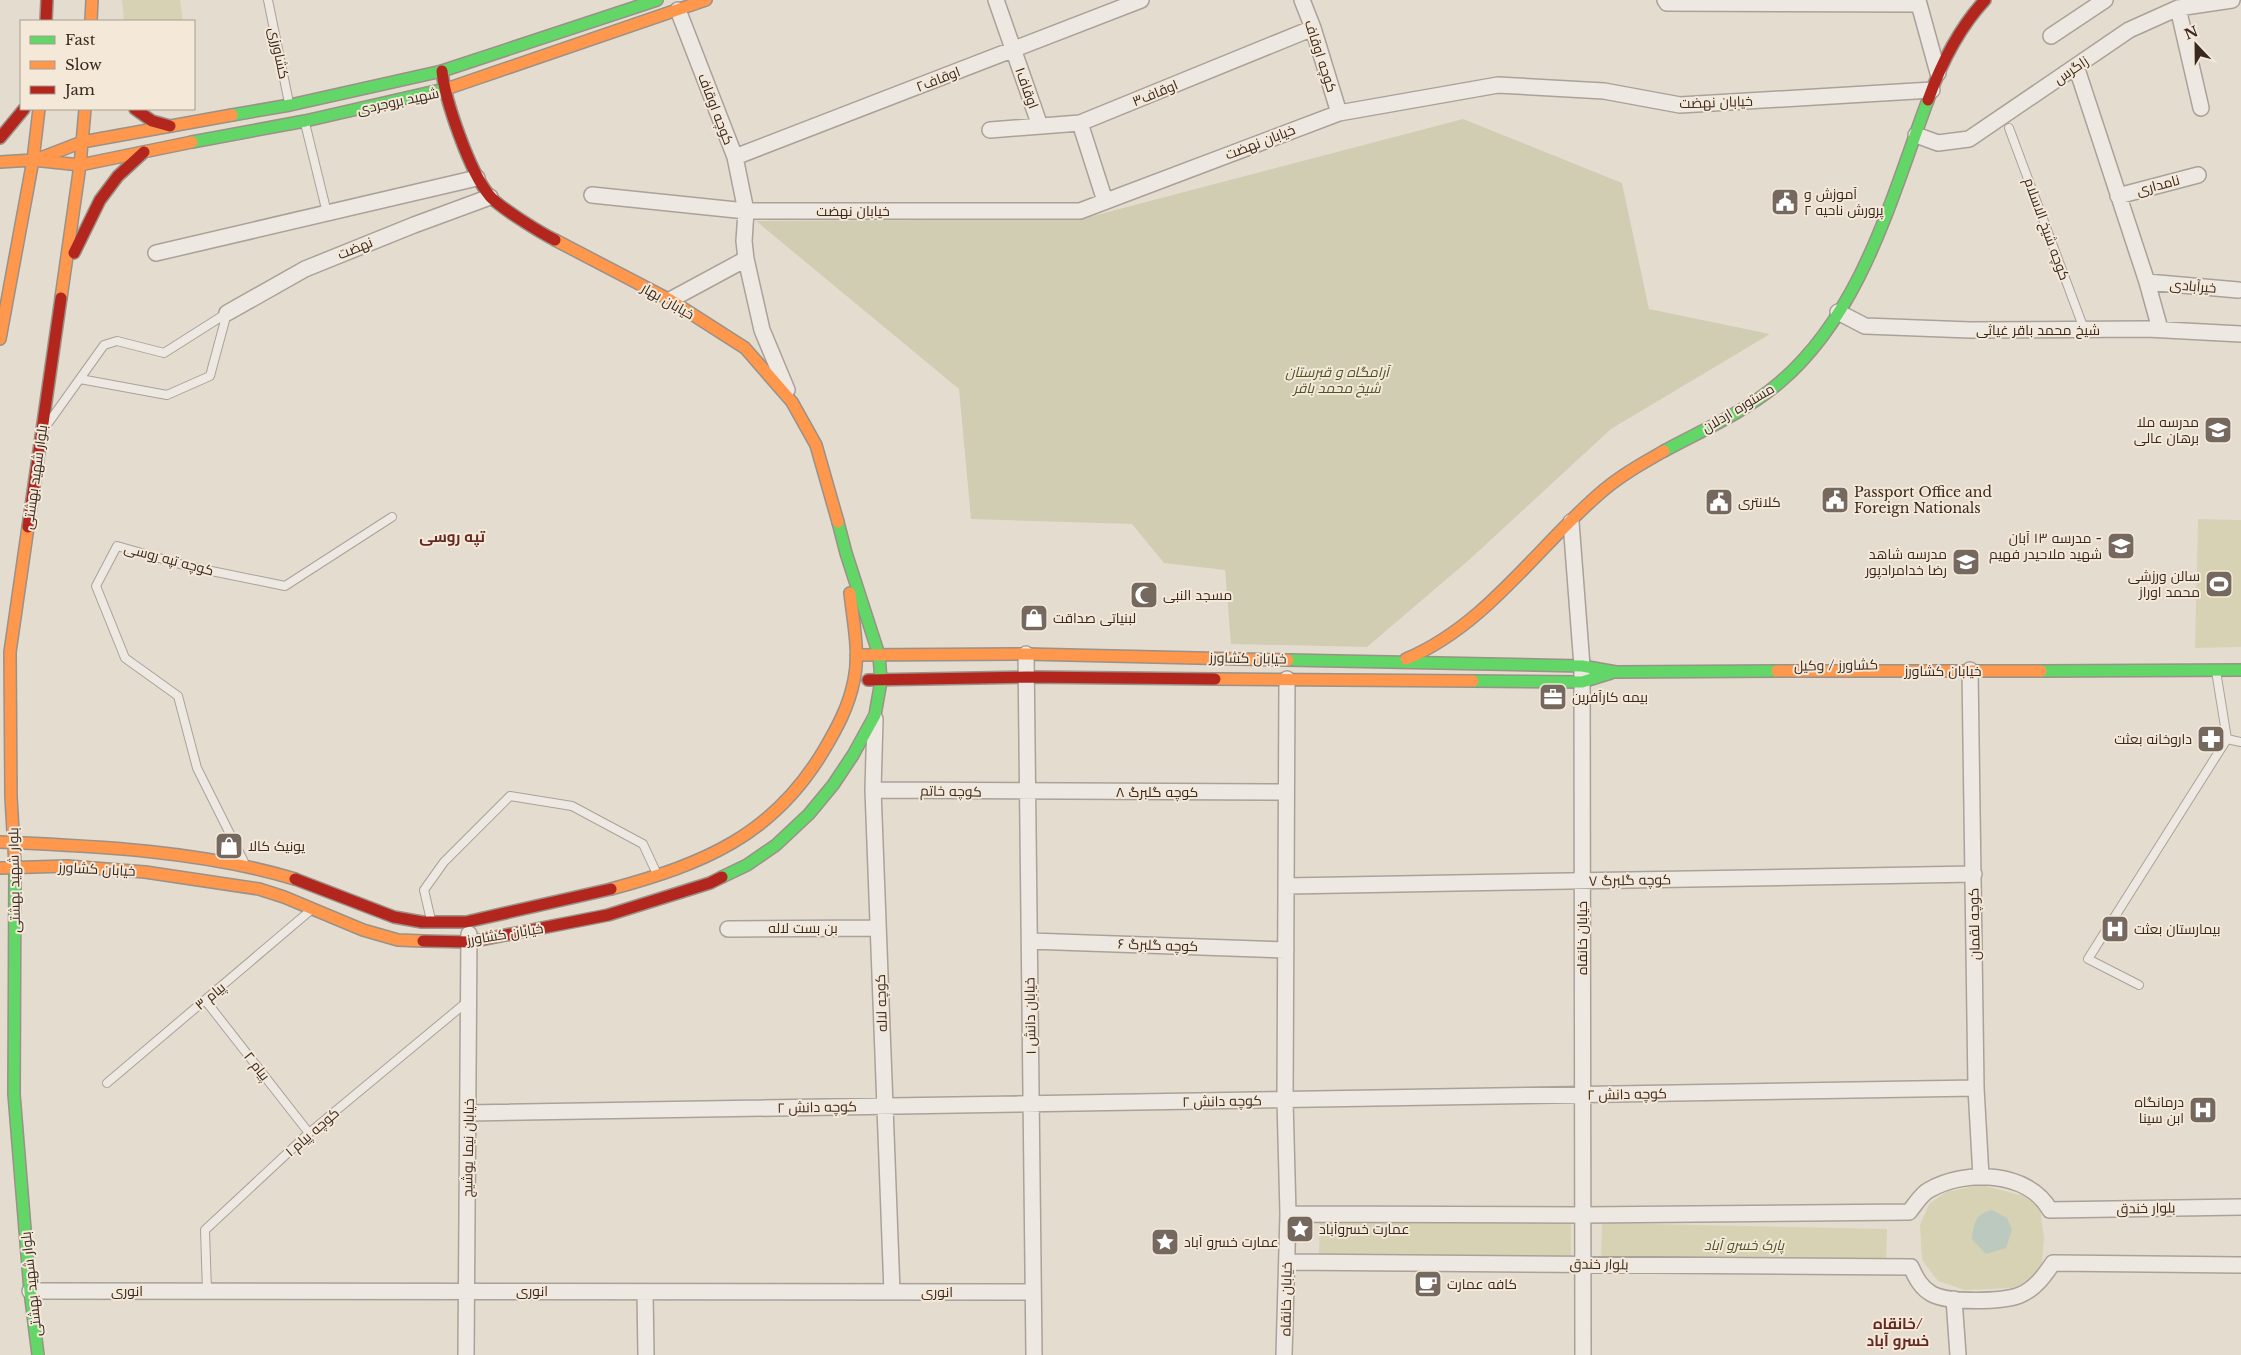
<svg xmlns="http://www.w3.org/2000/svg" width="2241" height="1355" viewBox="0 0 2241 1355" font-family="'Libre Baskerville',Cairo,serif">
<rect width="100%" height="100%" fill="#e5dcd0"/>
<path fill="#d7d2b3" d="M122 0H180L183 21H124Z
M2198 519 2241 520V647L2195 648Z
M1981 1185 2024 1196 2040 1209 2044 1238 2042 1264 2033 1279 2012 1288 1965 1290 1938 1281 1922 1260 1920 1225 1929 1204 1946 1192Z
M1320 1218 1571 1221V1259L1319 1255Z
M1602 1223 1887 1229 1886 1266 1601 1260Z"/>
<path fill="#d1cdb3" d="M1463 119 1622 183 1649 309 1770 334 1611 429 1469 560 1367 647 1231 644 1225 570 1164 563 1132 524 971 519 959 389 756 221 1081 219Z"/>
<path fill="#bbc9be" d="M1992 1210 2007 1218 2012 1230 2006 1248 1986 1254 1972 1239C1974 1223 1975 1214 1992 1210Z"/>
<g fill="none" stroke-linecap="round" stroke-linejoin="round">
<defs>
<path id="lane" d="M268 0 289 103
M305 123 327 213
M2009 128 2084 329
M80 379 167 395 210 376 227 313
M49 422 104 345 117 341 164 353 227 313
M2227 739 2241 742
M244 862 197 768 178 696 125 658 96 586 117 546 187 566 285 586 392 517
M431 920 424 890 444 862 510 796 572 806 643 844 657 874
M2139 985 2088 959 2227 739 2216 671
M205 1000 309 1133
M107 1083 311 910
M207 1291 205 1230 309 1133 468 1001"/>
<path id="street" d="M996 0 1040 126
M1302 0 1313 28 1339 113
M1665 0 1667 3 1919 4 1938 73
M2178 8 2201 108
M678 10 735 157 746 211 744 241 746 259 762 330 787 390
M2051 36 2105 0
M2076 66 2147 282 2160 329
M1080 123 1105 201
M990 130 1080 123 1313 28
M1916 135 1938 143 1969 139 2129 30 2178 8 2232 0
M735 157 1141 0
M592 195 746 211H1080L1339 113 1498 85 1604 91 1680 105 1932 90
M2118 196 2198 175
M156 253 477 178
M2147 282 2238 290
M670 300 746 259
M1838 312 1865 326 1970 330 2147 329 2241 334
M227 313 305 269 414 225 490 197
M1571 522 1582 666 1583 1355
M1026 654 1034 1355
M1970 670 1976 1088 1981 1177
M875 719 873 790 892 1292
M873 790 1286 792
M1286 886 1974 874
M728 929 878 928
M1030 941 1286 950
M468 1113 1976 1088
M1288 1214 1583 1215 1909 1212C1915 1205 1921 1194 1929 1190 1965 1169 2028 1171 2050 1210L2241 1207
M1287 1262 1911 1267C1916 1278 1921 1288 1932 1294 1949 1303 2002 1302 2020 1295 2035 1289 2044 1276 2053 1263L2241 1265
M30 1291 1033 1292
M645 1292 646 1355
M1954 1299 1958 1355
M466 1355 469 934
M1284 1355 1288 1214 1285 1100 1287 679"/>
<path id="fast" d="M232 115 290 105 442 71 657 0
M192 142 305 121 449 88
M1664 451C1703 430 1745 412 1779 383 1862 313 1891 198 1928 100
M1288 660 1582 666 1616 672 1777 671
M2041 671 2241 670
M1473 681 1582 682 1611 673
M15 865 14 1094 30 1291 38 1355
M722 877 747 865 776 845 809 814 833 785 853 755 875 715 881 681 879 655 846 553 838 522"/>
<path id="slow" d="M91 21 92 0
M449 88 706 0
M38 159 82 142 232 115
M0 162 33 160 80 165 192 142
M555 240 670 300 745 348 792 402 816 445 838 522
M61 298 80 165 85 109
M0 339 33 160 39 109
M856 655 1026 654 1288 660
M1406 659C1485 626 1535 550 1598 495 1618 477 1641 464 1664 451
M1777 671H2041
M1215 679 1473 681
M0 842C97 846 202 851 295 879
M15 865 11 797 10 652 28 527
M0 868 67 866 145 872 259 889 284 897 363 930 398 940 423 941
M611 889C703 864 773 836 824 750 837 728 849 706 854 680 860 652 853 621 850 593"/>
<path id="jam" d="M46 21 47 0
M442 71C445 101 470 172 489 195 497 206 541 233 555 240
M1928 100C1941 64 1959 28 1985 0
M135 109 152 121 170 126
M0 138 24 109
M74 253 100 200 118 176 144 152
M28 527 61 298
M868 680 1027 677 1215 679
M295 879 394 917 422 922H466L611 889
M423 941 470 942 608 915 710 883 722 877"/>
</defs>
<use href="#lane" stroke="#aaa299" stroke-width="10"/>
<use href="#street" stroke="#aaa299" stroke-width="18"/>
<use href="#fast" stroke="#9a9188" stroke-width="14"/>
<use href="#slow" stroke="#9a9188" stroke-width="14"/>
<use href="#jam" stroke="#9a9188" stroke-width="14"/>
<use href="#lane" stroke="#ede8e1" stroke-width="8"/>
<use href="#street" stroke="#ede8e1" stroke-width="15"/>
<use href="#fast" stroke="#63d668" stroke-width="11"/>
<use href="#slow" stroke="#ff974d" stroke-width="11"/>
<use href="#jam" stroke="#b3261e" stroke-width="11"/>
</g>
<defs>
<symbol id="civic-square" viewBox="-11 -11 22 22"><rect x="-9" y="-9" width="18" height="18" rx="4" fill="#75685e" stroke="#f4e8d8"/><path d="M-.6-6.5H3V-4.5H.6V-3L4-1V1h2V6H-6V1h2V-1L-.6-3ZM-1.2 2.5V6h2.4V2.5Z" fill="#fff"/></symbol>
<symbol id="school-square" viewBox="-11 -11 22 22"><rect x="-9" y="-9" width="18" height="18" rx="4" fill="#75685e" stroke="#f4e8d8"/><path d="M0-5L7-2L0 1L-7-2ZM-4 1L0 2.5L4 1V4Q0 6-4 4Z" fill="#fff"/></symbol>
<symbol id="stadium-square" viewBox="-11 -11 22 22"><rect x="-9" y="-9" width="18" height="18" rx="4" fill="#75685e" stroke="#f4e8d8"/><path d="M0-5a6.5 5 0 1 0 0 10a6.5 5 0 1 0 0-10ZM-3.5-1.8h7v3.6h-7Z" fill="#fff"/></symbol>
<symbol id="mosque-square" viewBox="-11 -11 22 22"><rect x="-9" y="-9" width="18" height="18" rx="4" fill="#75685e" stroke="#f4e8d8"/><path d="M3.5-4.9A6 6 0 1 0 3.5 4.9A5 5 0 1 1 3.5-4.9Z" fill="#fff"/></symbol>
<symbol id="shop-square" viewBox="-11 -11 22 22"><rect x="-9" y="-9" width="18" height="18" rx="4" fill="#75685e" stroke="#f4e8d8"/><path d="M-5-2.5h2.3a2.7 3.5 0 0 1 5.4 0H5L5.5 6h-11ZM-1.5-2.5h3a1.5 2.3 0 0 0-3 0Z" fill="#fff"/></symbol>
<symbol id="office-square" viewBox="-11 -11 22 22"><rect x="-9" y="-9" width="18" height="18" rx="4" fill="#75685e" stroke="#f4e8d8"/><path d="M-6-3h4V-5.5h4V-3h4V5H-6ZM-1-4.5V-3h2v-1.5ZM-6 0V1H6V0Z" fill="#fff"/></symbol>
<symbol id="pharmacy-square" viewBox="-11 -11 22 22"><rect x="-9" y="-9" width="18" height="18" rx="4" fill="#75685e" stroke="#f4e8d8"/><path d="M-2-6h4v4h4v4h-4v4h-4v-4h-4v-4h4Z" fill="#fff"/></symbol>
<symbol id="hospital-square" viewBox="-11 -11 22 22"><rect x="-9" y="-9" width="18" height="18" rx="4" fill="#75685e" stroke="#f4e8d8"/><path d="M-5-5h3v3.5h4V-5h3V5h-3V1.5h-4V5h-3Z" fill="#fff"/></symbol>
<symbol id="sight-square" viewBox="-11 -11 22 22"><rect x="-9" y="-9" width="18" height="18" rx="4" fill="#75685e" stroke="#f4e8d8"/><path d="M0-6L1.8-2.2L6-1.7L2.9 1.2L3.7 5.4L0 3.3L-3.7 5.4L-2.9 1.2L-6-1.7L-1.8-2.2Z" fill="#fff"/></symbol>
<symbol id="cafe-square" viewBox="-11 -11 22 22"><rect x="-9" y="-9" width="18" height="18" rx="4" fill="#75685e" stroke="#f4e8d8"/><path d="M-5.5-4.5H6V0H3Q3 3.5 0 3.5H-2.5Q-5.5 3.5-5.5 0ZM3-3.2v2h1.7v-2ZM-6 4.5H4V6H-6Z" fill="#fff"/></symbol>
</defs>
<g fill-rule="evenodd">
<use href="#civic-square" x="1769" y="186" width="32" height="32"/>
<use href="#school-square" x="2202" y="414" width="32" height="32"/>
<use href="#civic-square" x="1819" y="484" width="32" height="32"/>
<use href="#civic-square" x="1703" y="486" width="32" height="32"/>
<use href="#school-square" x="2105" y="530" width="32" height="32"/>
<use href="#school-square" x="1950" y="546" width="32" height="32"/>
<use href="#stadium-square" x="2203" y="568" width="32" height="32"/>
<use href="#mosque-square" x="1128" y="579" width="32" height="32"/>
<use href="#shop-square" x="1018" y="602" width="32" height="32"/>
<use href="#office-square" x="1537" y="681" width="32" height="32"/>
<use href="#pharmacy-square" x="2195" y="723" width="32" height="32"/>
<use href="#shop-square" x="213" y="830" width="32" height="32"/>
<use href="#hospital-square" x="2099" y="913" width="32" height="32"/>
<use href="#hospital-square" x="2187" y="1094" width="32" height="32"/>
<use href="#sight-square" x="1284" y="1213" width="32" height="32"/>
<use href="#sight-square" x="1149" y="1226" width="32" height="32"/>
<use href="#cafe-square" x="1412" y="1268" width="32" height="32"/>
</g>
<g text-anchor="middle" stroke-width="4" stroke-linejoin="round" paint-order="stroke">
<g font-size="14" fill="#392921" stroke="#f4e8d8">
<text transform="translate(279 53) rotate(78)" y="5">کشاورزی</text>
<text transform="translate(1321 56) rotate(72)" y="5">کوچه اوقاف</text>
<text transform="translate(2071 70) rotate(-34)" y="5">زاگرس</text>
<text transform="translate(938 79) rotate(-21)" y="5">اوقاف۲</text>
<text transform="translate(1027 88) rotate(70)" y="5">اوقاف۱</text>
<text transform="translate(1155 93) rotate(-22)" y="5">اوقاف۳</text>
<text transform="translate(398 101) rotate(-12)" y="5">شهید بروجردی</text>
<text transform="translate(1716 102) rotate(-2)" y="5">خیابان نهضت</text>
<text transform="translate(716 109) rotate(69)" y="5">کوچه اوقاف</text>
<text transform="translate(1260 142) rotate(-21)" y="5">خیابان نهضت</text>
<text transform="translate(2158 185) rotate(-15)" y="5">نامداری</text>
<text x="853" y="216">خیابان نهضت</text>
<text transform="translate(2047 229) rotate(70)" y="5">کوچه شیخ الاسلام</text>
<text transform="translate(355 248) rotate(-22)" y="5">نهضت</text>
<text transform="translate(2193 286) rotate(5)" y="5">خیرآبادی</text>
<text transform="translate(668 301) rotate(30)" y="5">خیابان بهار</text>
<text x="2038" y="335">شیخ محمد باقر غیاثی</text>
<text transform="translate(1738 408) rotate(-31)" y="5">مستوره اردلان</text>
<text transform="translate(35 477) rotate(-82)" y="5">بلوار شهید بهشتی</text>
<text transform="translate(169 559) rotate(15)" y="5">کوچه تپه روسی</text>
<text transform="translate(1248 658) rotate(1)" y="5">خیابان کشاورز</text>
<text transform="translate(1836 665) rotate(-1)" y="5">کشاورز / وکیل</text>
<text x="1943" y="676">خیابان کشاورز</text>
<text transform="translate(951 791) rotate(1)" y="5">کوچه خاتم</text>
<text x="1157" y="797">کوچه گلبرگ ۸</text>
<text transform="translate(97 869) rotate(3)" y="5">خیابان کشاورز</text>
<text transform="translate(14 880) rotate(-91)" y="5">بلوار شهید بهشتی</text>
<text transform="translate(1630 880) rotate(-1)" y="5">کوچه گلبرگ ۷</text>
<text transform="translate(1974 924) rotate(-91)" y="5">کوچه لقمان</text>
<text x="803" y="933">بن بست لاله</text>
<text transform="translate(505 934) rotate(-9)" y="5">خیابان کشاورز</text>
<text transform="translate(1582 938) rotate(-90)" y="5">خیابان خانقاه</text>
<text transform="translate(1158 945) rotate(2)" y="5">کوچه گلبرگ ۶</text>
<text transform="translate(210 996) rotate(-40)" y="5">پیام ۳</text>
<text transform="translate(881 1003) rotate(-92)" y="5">کوچه لاله</text>
<text transform="translate(1030 1016) rotate(-91)" y="5">خیابان دانش ۱</text>
<text transform="translate(257 1066) rotate(52)" y="5">پیام ۲</text>
<text transform="translate(1627 1094) rotate(-1)" y="5">کوچه دانش ۲</text>
<text transform="translate(1222 1101) rotate(-1)" y="5">کوچه دانش ۲</text>
<text transform="translate(817 1107) rotate(-1)" y="5">کوچه دانش ۲</text>
<text transform="translate(312 1132) rotate(-41)" y="5">کوچه پیام ۱</text>
<text transform="translate(468 1148) rotate(-89)" y="5">خیابان نیما یوشیج</text>
<text transform="translate(2146 1208) rotate(-1)" y="5">بلوار خندق</text>
<text transform="translate(1599 1264) rotate(1)" y="5">بلوار خندق</text>
<text transform="translate(31 1284) rotate(-96)" y="5">بلوار شهید بهشتی</text>
<text x="127" y="1296">انوری</text>
<text x="532" y="1296">انوری</text>
<text x="937" y="1297">انوری</text>
<text transform="translate(1286 1299) rotate(-89)" y="5">خیابان خانقاه</text>
</g>
<g font-size="14" fill="#392921" stroke="#f4e8d8" text-anchor="start">
<text x="1804" y="199">آموزش و<tspan x="1804" dy="16">پرورش ناحیه ۲</tspan></text>
<text x="2199" y="427" text-anchor="end">مدرسه ملا<tspan x="2199" dy="16">برهان عالی</tspan></text>
<text x="1854" y="497">Passport Office and<tspan x="1854" dy="16">Foreign Nationals</tspan></text>
<text x="1738" y="507">کلانتری</text>
<text x="2102" y="543" text-anchor="end">مدرسه ۱۳ آبان -<tspan x="2102" dy="16">شهید ملاحیدر فهیم</tspan></text>
<text x="1947" y="559" text-anchor="end">مدرسه شاهد<tspan x="1947" dy="16">رضا خدامرادپور</tspan></text>
<text x="2200" y="581" text-anchor="end">سالن ورزشی<tspan x="2200" dy="16">محمد اوراز</tspan></text>
<text x="1163" y="600">مسجد النبی</text>
<text x="1053" y="623">لبنیاتی ‌صداقت</text>
<text x="1572" y="702">بیمه کارآفرین</text>
<text x="2192" y="744" text-anchor="end">داروخانه بعثت</text>
<text x="248" y="851">یونیک کالا</text>
<text x="2134" y="934">بیمارستان بعثت</text>
<text x="2184" y="1107" text-anchor="end">درمانگاه<tspan x="2184" dy="16">ابن سینا</tspan></text>
<text x="1319" y="1234">عمارت خسروآباد</text>
<text x="1184" y="1247">عمارت خسرو آباد</text>
<text x="1447" y="1289">کافه عمارت</text>
</g>
<g font-size="14" font-style="italic" fill="#4f5428" stroke="#f4e8d8">
<text x="1337" y="377">آرامگاه و قبرستان<tspan x="1337" dy="16">شیخ محمد باقر</tspan></text>
<text x="1744" y="1250">پارک خسرو آباد</text>
</g>
<g font-size="15" font-weight="bold" fill="#642822" stroke="#f4e8d8">
<text x="452" y="542">تپه روسی</text>
<text x="1898" y="1329">خانقاه/<tspan x="1898" dy="17">خسرو آباد</tspan></text>
</g>
</g>
<rect x="20" y="20" width="175" height="90" fill="#f4e8d8" stroke="#a99c8f"/>
<rect x="30" y="36" width="25" height="8" fill="#63d668" stroke="#a99c8f"/>
<text x="65" y="45" font-size="15" fill="#392921">Fast</text>
<rect x="30" y="61" width="25" height="8" fill="#ff974d" stroke="#a99c8f"/>
<text x="65" y="70" font-size="15" fill="#392921">Slow</text>
<rect x="30" y="86" width="25" height="8" fill="#b3261e" stroke="#a99c8f"/>
<text x="65" y="95" font-size="15" fill="#392921">Jam</text>
<g transform="translate(2196 45) rotate(338)" stroke="#f4e8d8" stroke-width="4" paint-order="stroke">
<path d="M0-4L9 19L0 12L-9 19Z" fill="#392921"/>
<text y="-8" font-size="14" font-weight="bold" text-anchor="middle" fill="#392921">N</text>
</g>
</svg>
